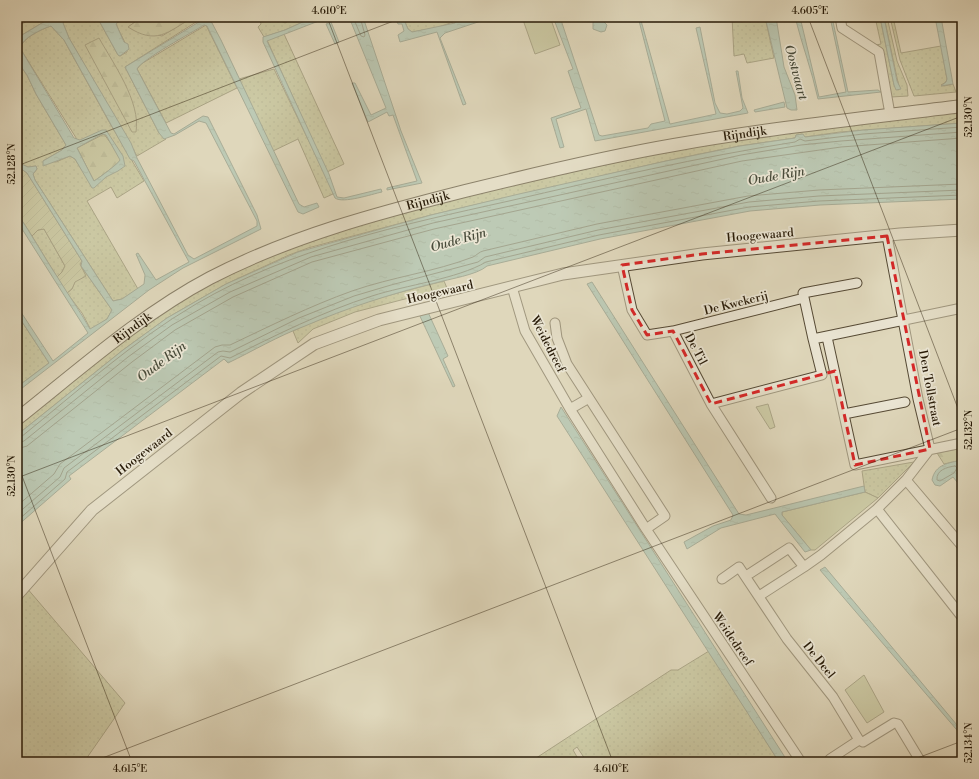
<svg xmlns="http://www.w3.org/2000/svg" width="979" height="779" viewBox="0 0 979 779" font-family="'Libre Bodoni',serif">
<defs>
<pattern id="grass-dots" width="8" height="8" patternUnits="userSpaceOnUse"><rect width="8" height="8" fill="#b8bd8c"/><path d="M2 2h.1M6 6h.1" fill="none" stroke="#9ea277" stroke-width="1.8" stroke-linecap="round"/></pattern>
<pattern id="forest-firs" width="22" height="20" patternUnits="userSpaceOnUse"><rect width="22" height="20" fill="#b8bd8c"/><path d="M5 1l3.5 6h-7zM16 11l3.5 6h-7z" fill="#9ea277"/></pattern>
<pattern id="garden-furrows" width="10" height="10" patternUnits="userSpaceOnUse"><rect width="10" height="10" fill="#b8bd8c"/><path d="M-1 1l2-2M0 10L10 0M9 11l2-2" fill="none" stroke="#9ea277"/></pattern>
<pattern id="water-ripples" width="26" height="14" patternUnits="userSpaceOnUse"><rect width="26" height="14" fill="#94baad"/><path d="M2 4q2-2 4 0t4 0M15 11q2-2 4 0t4 0" fill="none" stroke="#809f93"/></pattern>
</defs>
<rect width="100%" height="100%" fill="#dfd7bb"/>
<filter id="stains"><feTurbulence type="fractalNoise" baseFrequency=".005" numOctaves="4"/><feColorMatrix values="0 0 0 0 .2 0 0 0 0 .09 0 0 0 0 .02 0 0 0 .5 -.17"/></filter>
<radialGradient id="worn" r=".72"><stop offset=".6" stop-color="#630" stop-opacity="0"/><stop offset="1" stop-color="#630" stop-opacity=".3"/></radialGradient>
<path fill="url(#grass-dots)" stroke="#706c4a" d="M34 17H52L17 38V27Z
M66 17H97L118 55 120 56 127 52C127 41 118 33 116 22L124 17H142L128 27 162 36 193 17H204L125 67 159 133 166 139 137 156 69 38 63 23Z
M259 17H273L285 23 295 17H314L285 30 264 37 258 27 261 24Z
M408 17H456V21L436 28 412 32 408 29 405 22Z
M732 17H765L774 58 747 63 744 54 734 56Z
M875 17H880L894 85 899 87 884 17H887L897 61 907 85 908 96 891 97 876 45 881 44Z
M890 17H893L901 53 941 46 947 79 946 82 941 85 944 86 953 84 956 92 914 96 900 60Z
M206 25 237 88 166 123 137 69 141 64Z
M51 26 64 40 108 120 144 181 117 198 111 187 87 201 138 289 122 299 113 301 35 180 33 174 37 169 36 166 28 167 17 162V61L27 75 36 94 66 145 62 150 43 161 56 162 70 156 75 159 82 170 78 141 20 48C23 38 41 29 51 26Z
M284 34 344 164 327 172 267 40Z
M274 69 332 189 333 194 324 198 298 139 273 151 270 145 239 79Z
M962 109V123L840 132 805 137 802 134 796 135 795 138 739 146 666 161 431 215 308 248 289 255 226 284 167 318 123 350 17 435V424L156 315 239 265 402 209 719 140Z
M44 229 65 266 62 272 57 277 32 236 38 230Z
M81 266 112 310 107 319 91 330 82 313 67 293 72 289Z
M444 281 447 288 355 312 313 329 298 343 293 331C341 307 392 294 444 281Z
M17 314 49 363 17 387Z
M914 462 878 498 865 492 862 471Z
M26 587 125 703 84 762H17V597Z
M709 651 779 762H587L577 747 573 750 580 762H530L671 670H678Z"/>
<path fill="url(#forest-firs)" stroke="#706c4a" d="M142 17H193C167 33 156 45 128 27Z
M99 38C113 63 141 102 136 132H132L85 45Z
M104 134 117 152 121 160C119 163 99 178 94 181L77 148Z
M962 448V460L944 464 937 453Z"/>
<path fill="#b8bd8c" stroke="#706c4a" d="M522 17H550L560 45 535 54Z
M768 404 775 427 770 429 756 407Z
M865 492 878 498 815 550H811L782 515V512Z
M864 675 884 712 867 723 845 690Z"/>
<path fill="url(#garden-furrows)" stroke="#706c4a" d="M20 168 27 173 82 261 80 264 86 276 75 282 72 289 67 293 57 277 62 272 65 266 44 229 38 230 32 236 17 213V169Z"/>
<path fill="url(#water-ripples)" stroke="#697a6b" fill-rule="evenodd" d="M52 17H66L63 23 69 38 131 143 137 158 188 255 194 259 257 226V221L206 123 199 121 175 135 164 139 159 133 125 67 207 17 212 23 221 40 299 204 304 207 317 203 319 207 303 214 298 212 207 26 204 25C193 32 141 60 137 69L171 133 174 134 203 116 208 117 257 215 261 229 183 268 149 290 17 392V387L49 363 17 314V306L53 361 88 333 17 221V213C32 235 44 257 58 278 69 296 80 311 90 329L107 319 112 310 81 266 82 261 27 173 20 168 17 169V162L28 167 36 166 37 169 33 174 35 180 113 301 122 299 144 284 145 275 136 254 138 253 156 280 189 262 134 161 130 159 64 40 51 26C42 29 22 38 20 48L74 138 80 140 102 130H106L123 156 125 166 118 171 106 177 94 188H92L75 159 70 156 43 166V161L62 150 66 145 36 94 27 75 17 61V38ZM102 134 106 135 120 160C119 163 99 178 94 181L77 148Z
M97 17H110L112 19 124 17 116 24 124 42 128 44 129 49 120 56 118 55Z
M314 17H329L267 41 329 174 337 197 344 198 381 189 382 192C372 194 343 204 335 198L263 42V37L285 30Z
M349 17H363L401 131 422 183 387 190V188L417 181 393 115 389 116 387 112 368 122 352 83H355L371 115 386 108Z
M395 17H408L405 22 408 29 412 32 455 23 456 17H466L471 19 476 17H493L445 33 440 38 466 104 463 105 437 32 400 42 398 35 404 31 402 24H398Z
M553 17H560L599 135 602 136 648 128 651 124 665 121 638 17H640L670 124 716 114 696 28 700 27 715 103 720 113 727 114 740 111 743 108 736 71H738L742 98 748 113 595 141 586 109 556 119 564 147 560 148 551 118 581 108 568 71 573 69Z
M593 17H604V22L607 25 605 31 601 32 593 29Z
M765 17H776L784 67 795 95 797 110H791L787 108Z
M795 17H800L819 97 846 92 830 17H832L848 92 878 90 881 92 818 99C812 71 802 45 795 17Z
M880 17H884L897 81 901 89 896 90 894 85Z
M935 17H941L953 84 941 86 946 82 947 79Z
M331 22 339 42 335 44 326 24Z
M784 102 785 107 755 112 754 110Z
M962 123V199L820 205 750 211 600 239 487 266C477 275 449 279 435 283 390 294 347 308 305 326 278 336 253 351 228 363L224 359 69 476 71 479 17 526V435L123 350 167 318 226 284 298 252 431 215 519 194 666 161 740 146 795 138 796 135 803 134 805 137 863 130Z
M592 282 739 514 746 515 864 486 865 492 782 512V515L811 550 805 552 775 514 721 528 687 549 684 542 713 526 731 520 733 515 587 284Z
M427 310 448 356 443 359 455 386 453 387 418 312Z
M561 407 788 762H779L557 416Z
M962 460V470L958 473 962 479V488L953 477 940 486 935 485 932 480C935 464 949 463 962 460Z
M825 567 962 731V736L820 570Z"/>
<g fill="none" stroke-linecap="round" stroke-linejoin="round">
<path stroke="#5e6a5a" stroke-width="1" d="M353 17 361 36 364 37 365 35 360 17
M17 438 21 437C78 391 133 341 196 304 292 248 401 225 509 201 604 179 699 157 795 142L800 139 805 141 863 134 962 127
M17 443 24 441 128 357 172 325 230 292 311 257 433 223 741 155 801 145 841 141 962 132
M17 449 27 446 132 362 175 330 233 297 312 262 434 229 742 161 841 147 962 138
M955 466 957 468 954 473 940 481 937 480C936 470 947 467 955 466Z
M17 506 54 474 60 464 215 347 222 345H230C270 326 310 306 352 291 392 277 434 272 473 257 477 255 479 252 483 251L597 224 748 196 819 190 962 184
M17 514 60 477 64 468 218 352 223 351 230 352 299 318 354 296 391 285 452 269 478 262 485 257 598 230 749 202 819 196 962 190
M17 521 65 479 67 472 221 356 230 358C276 335 322 312 372 296 406 285 457 279 486 262L599 235 749 207 819 201 962 195"/>
<defs>
<path id="minor" d="M840 17 842 28 879 52 890 114
M887 236 918 399 930 449 906 480 877 509 962 617
M622 265 632 310 647 335 673 331 804 298
M857 283 803 293 813 339 962 308
M512 287 525 331 570 409 646 529 801 762
M555 323 557 338 567 364 665 516 646 529
M673 331 711 404 771 498
M827 337 855 465 962 443
M711 404 822 375 813 339
M570 409 589 398
M844 414 905 402
M906 480 962 546
M804 567 821 555 877 509
M746 576 789 548 804 567 759 596
M722 579 739 567 787 639 833 697 859 740 863 742 894 723 898 724 921 762
M830 759 859 740"/>
<path id="tertiary" d="M17 595 92 510 241 393 314 344 379 320 563 274 702 254 900 234 962 230"/>
<g id="secondary">
<path id="s1" d="M17 419C79 370 140 315 210 278 291 236 378 213 465 191 534 174 604 157 674 145 769 128 866 118 962 106"/>
</g>
</defs>
<use href="#minor" stroke="#564a35" stroke-width="11"/>
<use href="#tertiary" stroke="#564a35" stroke-width="13"/>
<use href="#secondary" stroke="#281b08" stroke-width="14"/>
<use href="#minor" stroke="#eae5d3" stroke-width="9"/>
<use href="#tertiary" stroke="#eae5d3" stroke-width="11"/>
<use href="#secondary" stroke="#eae5d3" stroke-width="12"/>
<path stroke="#281b08" stroke-width="2.5" stroke-dasharray="7 7" stroke-linecap="butt" d="M17 22 25 17"/>
</g>
<path d="M0 0H979V779H0ZM887 236 930 449 855 465 835 371 711 404 673 331 647 335 632 310 622 265 702 254Z" fill="#dfd7bb" fill-opacity=".55" fill-rule="evenodd"/>
<path fill="none" stroke="#d62828" stroke-width="3" stroke-dasharray="8 5" stroke-linejoin="round" d="M887 236 930 449 855 465 835 371 711 404 673 331 647 335 632 310 622 265 702 254Z"/>
<path fill="none" stroke="#281b08" stroke-width="1" stroke-opacity="0.45" d="M327 17 613 762M808 17 962 419M17 166 404 17M17 463 132 762M17 478 962 116M92 762 962 428M907 762 962 741"/>
<g text-anchor="middle" stroke-width="3.5" stroke-linejoin="round" paint-order="stroke">
<g font-size="12" fill="#281b08" stroke="#eae5d3">
<text dy="4" stroke="none"><textPath href="#s1" startOffset="795">Rijndijk</textPath></text>
<text dy="4" stroke="none"><textPath href="#s1" startOffset="471">Rijndijk</textPath></text>
<text transform="translate(760 235) rotate(-5)" y="4">Hoogewaard</text>
<text transform="translate(440 292) rotate(-13)" y="4">Hoogewaard</text>
<text transform="translate(736 303) rotate(-14)" y="4">De Kwekerij</text>
<text dy="4" stroke="none"><textPath href="#s1" startOffset="147">Rijndijk</textPath></text>
<text transform="translate(548 344) rotate(63)" y="4">Weidedreef</text>
<text transform="translate(696 349) rotate(62)" y="4">De Til</text>
<text transform="translate(930 388) rotate(79)" y="4">Den Tollstraat</text>
<text transform="translate(144 452) rotate(-38)" y="4">Hoogewaard</text>
<text transform="translate(733 639) rotate(56)" y="4">Weidedreef</text>
<text transform="translate(819 660) rotate(51)" y="4">De Deel</text>
</g>
<g font-size="13" font-style="italic" fill="#484b3a" stroke="#eae5d3">
<text transform="translate(797 72) rotate(75)" y="5">Oostvaart</text>
<text transform="translate(776 175) rotate(-10)" y="5">Oude Rijn</text>
<text transform="translate(458 239) rotate(-16)" y="5">Oude Rijn</text>
<text transform="translate(161 361) rotate(-37)" y="5">Oude Rijn</text>
</g>
</g>
<rect width="979" height="779" fill="none" stroke="#dfd7bb" stroke-width="44"/>
<rect x="22" y="22" width="935" height="735" fill="none" stroke="#281b08" stroke-width="1.5"/>
<g font-size="10" text-anchor="middle" fill="#281b08">
<text x="329" y="14">4.610°E</text>
<text x="810" y="14">4.605°E</text>
<text transform="translate(968 117) rotate(-90)" y="4">52.130°N</text>
<text transform="translate(11 164) rotate(-90)" y="4">52.128°N</text>
<text transform="translate(968 430) rotate(-90)" y="4">52.132°N</text>
<text transform="translate(11 476) rotate(-90)" y="4">52.130°N</text>
<text transform="translate(968 743) rotate(-90)" y="4">52.134°N</text>
<text x="130" y="772">4.615°E</text>
<text x="611" y="772">4.610°E</text>
</g>
<rect width="100%" height="100%" filter="url(#stains)"/>
<rect width="100%" height="100%" fill="url(#worn)"/>
</svg>
